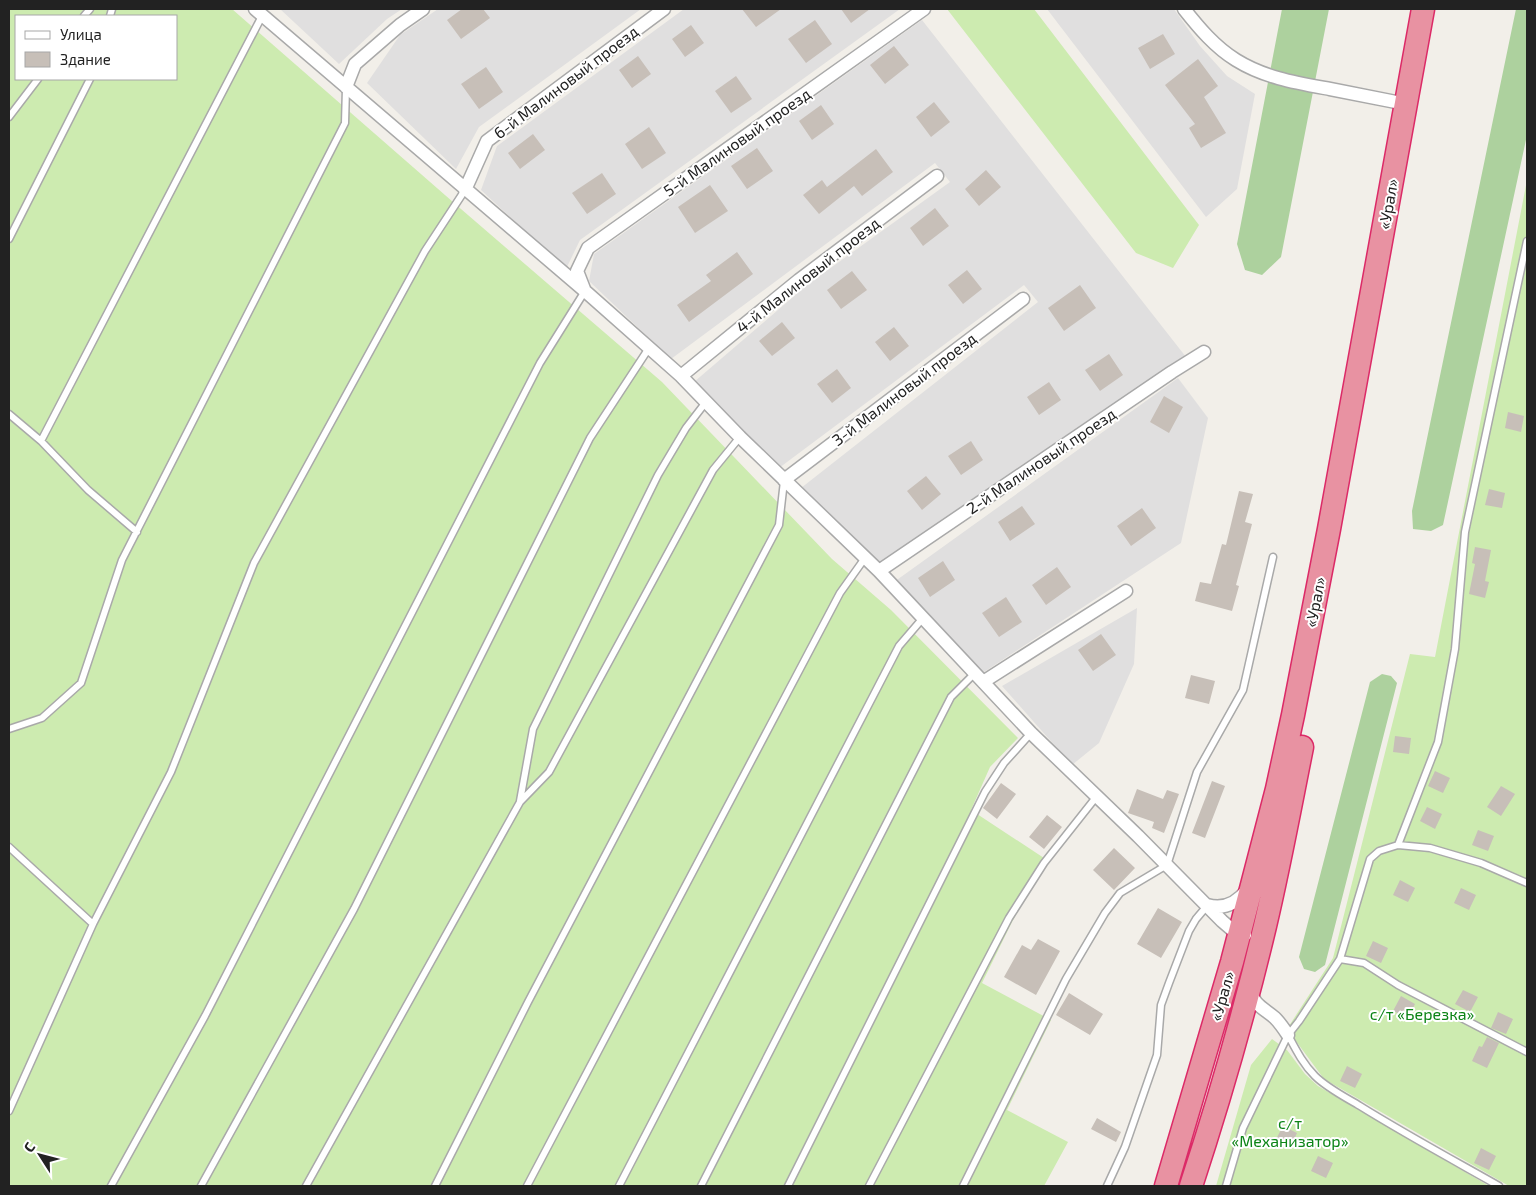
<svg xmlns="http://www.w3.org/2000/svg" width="1536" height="1195" viewBox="0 0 1536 1195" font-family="'Exo 2',sans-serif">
<rect width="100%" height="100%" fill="#f2efe9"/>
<path fill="#e0dfdf" d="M280 9H402L387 19 339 64Z
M438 9H641L479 127 456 169 367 83 400 35Z
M684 9H900L580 240 566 269 481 190 497 146Z
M1047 9H1174L1200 46 1227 76 1255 94 1237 189 1206 217Z
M922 20 1186 357 877 566 801 488 1038 302 1024 285 779 468 694 382 807 285 950 182 935 163 671 359 589 281 594 254Z
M1178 378 1208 418 1181 543 981 674 894 582Z
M1137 608 1134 664 1099 743 1072 765 1002 686Z"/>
<path fill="#cdebb0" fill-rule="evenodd" d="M9 9H232L461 209 662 382 832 559 891 610 1018 738 990 767 971 810 1047 860 1012 922 982 983 1051 1020 1007 1110 1068 1142 1044 1186H9ZM16 16H176V79H16Z
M947 9H1034L1199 225 1173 268 1136 253Z
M1527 180V1186H1509L1324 1079 1287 1029 1333 958 1410 654 1435 657Z
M1272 1039 1287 1050 1305 1074 1318 1086 1489 1186H1216L1251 1065Z"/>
<path fill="#add19e" d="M1282 9H1329L1281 257 1262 275 1245 270 1237 244Z
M1516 9H1527V135L1443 525 1431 531 1413 529 1412 511Z
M1382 674 1391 676 1397 683 1325 965 1315 972 1304 969 1299 957 1370 682Z"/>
<path fill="#c7bfb8" d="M462 9H483L490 18 461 39 447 20Z
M742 9H781L756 27Z
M841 9H870L851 23Z
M815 20 832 44 806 63 788 39Z
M691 25 704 43 685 57 672 39Z
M1163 34 1175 54 1150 69 1138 48Z
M894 46 909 65 885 84 870 65Z
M638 56 651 74 632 88 619 70Z
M1198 59 1218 86 1204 97 1226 133 1201 148 1189 128 1195 124 1165 85Z
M486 67 503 92 479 109 461 84Z
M736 76 752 99 731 113 715 91Z
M934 102 950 122 931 137 916 117Z
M821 105 834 124 812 140 799 121Z
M649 127 666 153 642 169 625 144Z
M533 134 545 150 520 169 508 153Z
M757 148 773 171 747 189 731 166Z
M876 149 893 172 862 196 854 186 819 214 803 195 822 180 827 187Z
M986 170 1001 187 979 206 965 189Z
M602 173 616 194 587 214 572 193Z
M710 185 728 211 695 233 678 207Z
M935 208 949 226 923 246 910 228Z
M737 252 753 274 689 322 677 305 711 281 706 275Z
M967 270 982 289 963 304 948 285Z
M852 271 867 290 841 309 827 290Z
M1080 285 1096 308 1064 331 1048 308Z
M782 322 795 338 772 356 759 341Z
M894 327 909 346 890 361 875 342Z
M1109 354 1123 375 1100 391 1085 370Z
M837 369 851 388 832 403 817 384Z
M1049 382 1061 400 1039 415 1027 397Z
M1164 396 1183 407 1169 433 1150 422Z
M1508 412 1524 416 1521 432 1505 428Z
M971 441 983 460 961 475 948 456Z
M926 476 941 494 922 510 907 491Z
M1489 489 1505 493 1502 508 1485 505Z
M1239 491 1253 494 1245 522 1252 524 1236 585 1239 586 1232 611 1195 601 1200 582 1211 584 1222 544 1226 545Z
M1022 506 1035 524 1010 541 998 522Z
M1142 508 1156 528 1131 546 1117 526Z
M1475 547 1491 550 1485 581 1489 582 1485 598 1469 594 1475 564 1472 563Z
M943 561 955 580 930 597 918 578Z
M1057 567 1071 587 1046 605 1032 585Z
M1006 597 1022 622 999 637 982 613Z
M1101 634 1116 655 1093 671 1078 650Z
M1191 675 1215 681 1209 704 1185 698Z
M1395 736 1411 738 1409 754 1393 752Z
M1435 771 1450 778 1443 793 1428 786Z
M1212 781 1225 786 1205 838 1192 833Z
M1001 783 1016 794 997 819 983 808Z
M1501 786 1515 794 1501 816 1487 807Z
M1137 789 1163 799 1167 790 1179 794 1164 833 1152 828 1154 822 1128 813Z
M1427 807 1442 814 1435 829 1420 821Z
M1047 815 1062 827 1044 849 1029 837Z
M1478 830 1494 836 1488 851 1472 845Z
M1114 848 1135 868 1114 890 1093 870Z
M1400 880 1415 888 1408 902 1393 895Z
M1461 888 1476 895 1469 910 1454 903Z
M1158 908 1182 922 1161 958 1137 944Z
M1038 939 1060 951 1036 995 1004 977 1022 945 1031 950Z
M1373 941 1388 948 1381 963 1366 956Z
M1463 990 1478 997 1470 1012 1455 1004Z
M1069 993 1103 1014 1090 1035 1056 1015Z
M1401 996 1415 1004 1408 1018 1393 1011Z
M1498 1012 1513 1019 1506 1034 1491 1028Z
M1487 1037 1499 1043 1487 1068 1472 1061 1479 1046 1482 1047Z
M1347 1066 1362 1074 1355 1088 1340 1081Z
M1097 1118 1121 1132 1116 1142 1091 1129Z
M1283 1126 1297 1133 1290 1148 1275 1141Z
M1481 1148 1496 1156 1489 1170 1474 1163Z
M1318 1156 1333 1163 1326 1178 1311 1171Z"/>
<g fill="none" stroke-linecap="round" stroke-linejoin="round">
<defs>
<path id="lane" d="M84 16 90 9
M110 16 112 9
M9 117 38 79
M9 239 90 79
M9 414 41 441 88 490 137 532
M41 441 262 16
M9 729 42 718 81 683 122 560 345 123 346 88
M520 801 533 729 658 475 686 428 706 402
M1398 845 1430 848 1481 863 1527 883
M9 847 93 924
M1340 959 1364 963 1398 985 1527 1052
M1288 1035C1296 1050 1303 1064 1315 1076 1327 1088 1345 1097 1360 1106 1405 1134 1453 1160 1499 1186
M9 1111 93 924 171 772 254 563 425 251 465 190
M111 1186 205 1016 540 363 585 291
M201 1186 354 909 590 438 649 348
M306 1186 520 802 549 772 713 470 740 437
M435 1186 528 1002 779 525 784 481
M527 1186 840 593 865 558
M619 1186 899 646 923 618
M701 1186 951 697 975 673
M788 1186 985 792 1004 763 1031 733
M869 1186 1009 918 1044 863 1097 796
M963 1186 1066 979 1105 913 1120 893 1167 865 1197 772 1243 690 1273 557
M1107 1186 1125 1147 1157 1055 1161 1005 1169 983 1189 931 1196 919 1207 906
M1226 1186 1243 1128 1288 1035 1299 1021 1340 959 1370 859 1379 851 1398 845 1438 742 1455 649 1465 532 1527 241"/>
<path id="street" d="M255 9 585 291 681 376 740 437 879 571 1031 733 1138 836 1222 921 1236 933 1245 935
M1184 9C1199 28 1215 47 1236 60 1265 78 1297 83 1330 89 1355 94 1380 99 1406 104
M346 87 355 64 400 25 423 9
M465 190 487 141 664 9
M584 289 577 271 588 248 924 9
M681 376 799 280 937 176
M784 480 1023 299
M879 571 1172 372 1204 352
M983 682 1126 591
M1207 905C1224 910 1237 903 1247 890
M1250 990C1253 1005 1265 1009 1275 1018 1280 1023 1284 1029 1288 1035"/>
<path id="highway" d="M1166 1186 1232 962 1277 789 1293 715 1329 529 1423 9
M1191 1186C1219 1101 1244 1014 1265 926 1279 867 1290 807 1302 747"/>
</defs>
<use href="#lane" stroke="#a9a9a9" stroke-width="9"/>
<use href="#street" stroke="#a9a9a9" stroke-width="15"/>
<use href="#highway" stroke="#dc2a67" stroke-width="25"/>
<use href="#lane" stroke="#fff" stroke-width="6"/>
<use href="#street" stroke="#fff" stroke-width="12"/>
<use href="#highway" stroke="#e892a2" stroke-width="22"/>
</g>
<g text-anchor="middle" stroke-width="4" stroke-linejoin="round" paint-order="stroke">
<g font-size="16" fill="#222" stroke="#fff">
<text transform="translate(566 82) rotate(-37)" y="6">6-й Малиновый проезд</text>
<text transform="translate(737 142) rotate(-35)" y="6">5-й Малиновый проезд</text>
<text transform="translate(1388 204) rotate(-80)" y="6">«Урал»</text>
<text transform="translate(808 275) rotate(-38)" y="6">4-й Малиновый проезд</text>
<text transform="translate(904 389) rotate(-37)" y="6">3-й Малиновый проезд</text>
<text transform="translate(1041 461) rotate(-34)" y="6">2-й Малиновый проезд</text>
<text transform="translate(1315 602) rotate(-79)" y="6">«Урал»</text>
<text transform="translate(1222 996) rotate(-74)" y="6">«Урал»</text>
</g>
<g font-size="16" fill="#0c8416" stroke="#fff">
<text x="1422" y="1020">с/т «Березка»</text>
<text x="1290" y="1129">с/т<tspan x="1290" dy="18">«Механизатор»</tspan></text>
</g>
</g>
<rect width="1536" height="1195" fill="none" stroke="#222222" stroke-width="20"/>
<rect x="15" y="15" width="162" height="65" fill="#ffffff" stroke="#a7a7a7"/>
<rect x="25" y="31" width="25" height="8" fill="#ffffff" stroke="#a7a7a7"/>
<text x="60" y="40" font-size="15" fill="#222222">Улица</text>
<rect x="25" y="52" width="25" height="15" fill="#c7bfb8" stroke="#a7a7a7"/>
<text x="60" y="65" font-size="15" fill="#222222">Здание</text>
<g transform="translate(40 1155) rotate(306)" stroke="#ffffff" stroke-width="4" paint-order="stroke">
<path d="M0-4L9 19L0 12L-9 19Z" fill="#222222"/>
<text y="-8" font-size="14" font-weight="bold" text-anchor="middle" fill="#222222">С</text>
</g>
</svg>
